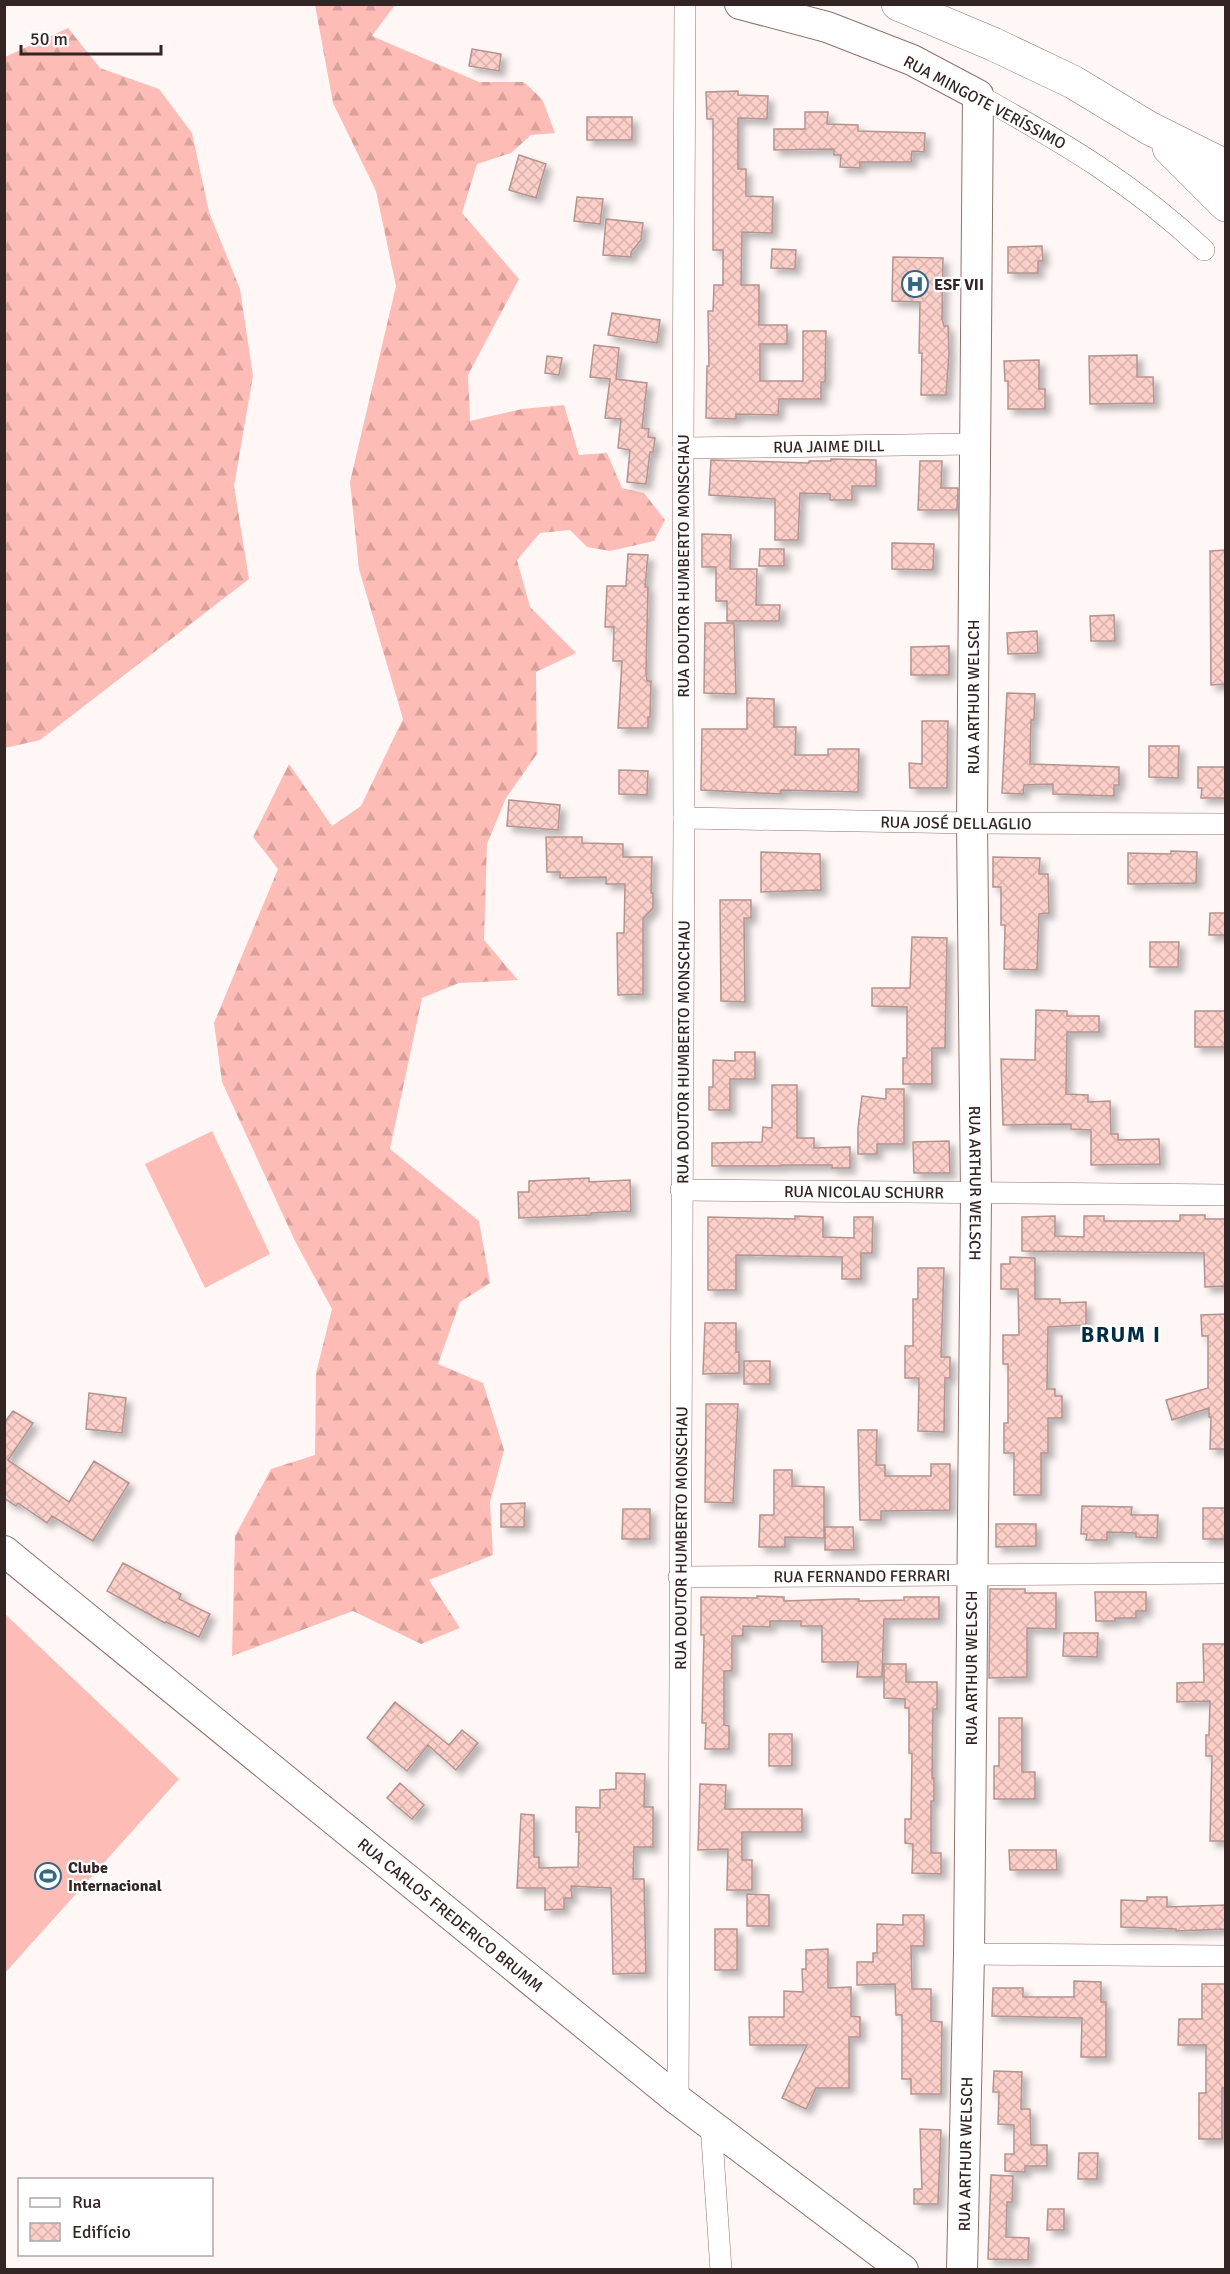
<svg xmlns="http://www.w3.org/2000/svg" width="1230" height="2274" viewBox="0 0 1230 2274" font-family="Signika,sans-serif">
<defs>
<pattern id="forest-firs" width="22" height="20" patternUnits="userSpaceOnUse" patternTransform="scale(1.5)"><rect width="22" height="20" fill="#fdbcb5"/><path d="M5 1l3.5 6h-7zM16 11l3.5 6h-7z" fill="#d9a19b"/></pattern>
<pattern id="building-cross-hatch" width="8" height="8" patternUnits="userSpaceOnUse" patternTransform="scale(1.5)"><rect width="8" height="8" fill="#fccfc9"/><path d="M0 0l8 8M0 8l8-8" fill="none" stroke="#d8b2ac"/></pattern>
<filter id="shadow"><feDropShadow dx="5.5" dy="5.5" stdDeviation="3" flood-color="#0004"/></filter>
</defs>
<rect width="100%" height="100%" fill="#fef7f6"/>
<path fill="#fdbcb5" d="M212 1131 270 1254 205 1288 145 1164Z
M5 1614 179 1779 5 1973Z"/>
<path fill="url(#forest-firs)" d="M315 5H395L372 36 479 82H524L542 99 555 133 531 135 511 153 477 164 462 213 519 279 468 375 470 421 522 409 564 405 579 455 607 453 622 488 644 493 665 520 654 541 610 551 587 547 570 530 540 533 517 560 530 607 576 653 536 672 537 754 506 798 487 844 484 940 518 980 459 983 422 998 390 1149 479 1221 490 1283 460 1302 438 1364 483 1383 504 1450 490 1502 493 1555 429 1580 460 1628 421 1644 353 1611 232 1656 235 1536 271 1469 315 1455 316 1373 332 1309 295 1241 222 1082 214 1023 278 869 253 837 289 764 332 826 361 806 403 719 359 569 350 482 396 286 376 191 333 103Z
M68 28 100 68 159 89 192 133 209 212 240 289 253 376 234 486 249 579 40 740 5 748V57Z"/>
<path fill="url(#building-cross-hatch)" stroke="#b49490" stroke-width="1.5" filter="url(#shadow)" d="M472 49 501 54 499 71 469 66Z
M738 91V95L768 96 767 119 738 118V169H746V196L773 197 772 233 742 232 741 285H759V325H787V344H760V381H803V331H826L825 382H821V399H779L778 415 736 414V419L706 418 707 366H709L708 311H713L714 285H723V250H713V119H707L706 92Z
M805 112H828L827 124 858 125V131L925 133 924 152 912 151 911 162H860V168L840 167 841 155H834V149L774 150V129H805Z
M587 117H632V140H587Z
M519 155 546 164 536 198 509 190Z
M577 197 603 199 600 224 574 221Z
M606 219 643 223 641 240 631 252V257L603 255Z
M1042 246 1043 261H1038V273H1008V247Z
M772 249 796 250 795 269 771 268Z
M893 257 943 258 942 319 944 326H948L949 354 946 395H921L922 353H919L920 302 892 301Z
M612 313 660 320 657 343 608 335Z
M594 345 619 348 616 379 647 383 642 428 649 429 648 437 655 438 653 452H650L646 484 627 482 630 450 618 448 621 419 605 418 610 379 590 377Z
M1137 355V377H1153L1154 403 1090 404 1089 356Z
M547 356 562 358 559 375 545 373Z
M1039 360V389H1045V409H1008V381H1005L1004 361Z
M831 459 876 460V486H852V500H830V494L800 493 798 540H775V499L709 495 711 460 809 463V461H831Z
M920 461H942L941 488H958L957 510H918Z
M702 534 731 535 730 569H757L756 605H780L779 621H727V601H716V567H702Z
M892 543 934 544 933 570 892 569Z
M760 549H784V566H759Z
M1226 550V684L1211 685 1210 551Z
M628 554 648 555 645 587H648L646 672 647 681H651L650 717H648V728H618L622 661H613L614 627H605L607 586H626Z
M1114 615 1115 641H1091L1090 616Z
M705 623H734L736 694 704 693Z
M1037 631 1038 653 1008 654 1007 633Z
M949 646V675H911V647Z
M1007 693 1035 694 1034 720H1031L1030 764 1119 767V785H1114V796L1053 794V784L1024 785 1023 794 1002 793Z
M747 698 774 699V727H796L795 755H828V749H859L858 792 781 790V794L701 790 702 729H747Z
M922 721H948L947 788H910L909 763 922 764Z
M1149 746H1179L1178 778 1149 777Z
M1198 767H1226V798H1201L1202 788H1198Z
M619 770 648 771 647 795 619 794Z
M509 800 560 805 558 830 507 826Z
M546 837H582V843L623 844V857H652L651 893H653V908L643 919V994L618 995 617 933H624L625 884H606V877L560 878V872H547Z
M1171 851 1197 852 1196 883 1128 884V853L1171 854Z
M761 852 820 854 821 890 761 892Z
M993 857 1040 858 1039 874H1048L1049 913 1039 914 1037 970 1004 969 1005 925H1001V887H993Z
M720 900H751V918H744L745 1002 721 1001Z
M1210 913H1226V935H1209Z
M912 937 947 938 945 1048H932V1084H903V1058H907V1007L872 1006V988H910Z
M1150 942H1179L1178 967H1150Z
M1036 1010 1067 1011V1016H1099V1032H1067L1066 1094 1088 1095V1102L1110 1101 1111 1134H1118V1140L1159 1139 1160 1164 1091 1165V1130L1071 1129V1124L1003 1125 1001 1059 1035 1060Z
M1195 1011H1226V1047H1195Z
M735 1052H755V1079H730V1110H709V1087H713V1060L735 1061Z
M772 1085H797V1138H814V1148L850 1147V1168H832V1165H782V1166H712V1143L762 1142 763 1127 772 1128Z
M886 1089H904V1144H877V1154H858V1128L862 1096 886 1099Z
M949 1141 950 1173H914L913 1142Z
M589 1178V1182L630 1180 631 1211 591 1213V1215L519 1218 518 1192H529V1181Z
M1180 1215H1205V1219H1226V1286L1205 1287 1204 1253 1022 1251V1217L1055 1216V1236L1084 1237V1216H1104V1221H1180Z
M795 1216 823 1217V1237L854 1238V1217H873L872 1253H861V1279H842V1257L736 1255V1290H708V1217L795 1219Z
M1010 1257 1035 1258V1299H1060V1303L1086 1302V1325L1048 1327 1047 1389H1055V1396H1062V1418H1048V1453H1041V1495H1014V1453H1004V1423H1008V1364H1003V1335H1019L1018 1289H1001V1264H1010Z
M918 1268H944L941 1357H950V1378H945L944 1432 918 1431 919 1378H905V1346H913V1299H918Z
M1226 1314V1449H1210L1211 1417H1209V1408L1172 1420 1166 1400 1208 1388V1336H1202L1201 1315Z
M705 1323H736V1352H739V1373L703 1374Z
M744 1361H770V1384H744Z
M89 1393 126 1398 122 1433 86 1429Z
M706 1404H738L733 1503 705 1502Z
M13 1411 33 1423 8 1460 69 1502 94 1461 129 1483 93 1541 52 1516 47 1523 18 1503 16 1506 4 1498V1423Z
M858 1430H877L876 1465H885V1476H931V1464H950V1510L881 1511V1520H860Z
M774 1470H792V1486L824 1487V1538L785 1537V1547H759L760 1515H774Z
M525 1503 524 1527H501V1504Z
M1082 1506 1132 1507 1131 1515H1158L1157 1538 1136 1537V1533L1107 1532V1540H1086L1087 1534H1081Z
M1203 1508H1226V1539H1203Z
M623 1509H650V1539H622Z
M996 1524H1036V1546L996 1547Z
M825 1527H853L854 1550H825Z
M123 1563 181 1594 179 1599 210 1614 199 1637 166 1622 165 1623 107 1591Z
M990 1589H1025V1593H1056V1629L1027 1628V1677L989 1678Z
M1095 1592H1146V1611H1136V1618H1115V1621H1096Z
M757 1596 784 1597V1601L843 1599H859V1601L904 1600V1597H939V1619H884L882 1677H857L858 1662H822V1626H801V1621H770V1627L743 1626V1636H732V1671H724V1725L729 1726V1749H705L706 1723H702L704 1635H701V1597L757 1598Z
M1064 1633H1098L1097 1657 1063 1656Z
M1203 1644H1226V1841H1210L1212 1756H1206V1735H1209L1210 1701 1177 1702V1683L1204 1682Z
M884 1664H906V1682H937V1709H933L932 1778H934V1801H931V1853H941V1874L912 1873 913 1844 905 1843V1819H911L912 1754 909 1753V1708H905V1699L884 1698Z
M395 1702 449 1745 462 1730 478 1743 456 1770 428 1745 407 1771 367 1738Z
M999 1718H1022V1772H1035V1799H994V1766H999Z
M769 1734H792V1766H769Z
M616 1773 645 1774 644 1807H653V1847H634L633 1879H644L646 1973 613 1974 611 1888 571 1886 572 1898H564V1909L545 1910V1888H517L521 1814 534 1815V1857H539V1868L578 1867 579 1832H576V1807L600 1808V1790L616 1789Z
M400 1783 424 1805 412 1819 387 1798Z
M700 1784 726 1785 725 1809H802V1832H742V1860H752V1890H727L728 1849 698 1850Z
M1009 1850H1056L1057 1870H1010Z
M747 1894 769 1895V1926H747Z
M1147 1897H1167V1907L1226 1905V1929L1176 1931V1929L1121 1927V1900L1147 1901Z
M903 1915H924V1946H911L912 1989H931V2021L942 2022 941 2094H911V2079H902V2015H896L895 1984 857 1985V1962H873V1953H877V1924L903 1925Z
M715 1929H737V1970H715Z
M828 1949V1988L851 1987V2016L860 2017V2037H849V2088H816L806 2109 782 2098 807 2045H750L749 2017H784V1991L803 1992 802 1969H806V1950Z
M1074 1981 1101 1982V2002H1106V2057H1081L1082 2018 992 2016 993 1988H1023V1997H1074Z
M1202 1984H1226V2088H1222V2139H1199V2093H1206V2045H1178L1179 2019H1202Z
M994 2071 1022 2072 1021 2109H1030L1031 2145H1047V2166H1025V2172L1005 2171V2154H1014V2125L998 2124 999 2092H993Z
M920 2129 941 2130 938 2204H914V2189H922Z
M1079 2153H1098L1097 2179H1078Z
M991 2175 1013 2176 1012 2202H1007L1006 2237 1029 2238 1028 2260 988 2259Z
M1048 2209H1064V2230H1047Z"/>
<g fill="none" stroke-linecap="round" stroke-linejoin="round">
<defs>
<g id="street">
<path d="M978 95C1062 142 1133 183 1204 250"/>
<path id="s1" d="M683 448 974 444"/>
<path id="s2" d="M684 818 972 823 1226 824"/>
<path id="s3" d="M681 1190 1226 1195"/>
<path id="s4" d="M679 1577 1226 1573"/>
<path d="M969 1954 1226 1956"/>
<path id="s5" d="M678 2100 684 818 683 448 685 4"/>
<path d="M711 2124 721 2270"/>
</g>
<g id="secondary">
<path id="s6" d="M740 4 827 27 912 60 978 95 972 823 976 1194 969 1954 962 2270"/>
<path id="s7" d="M4 1551 678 2100 903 2270"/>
</g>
<path id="highway" d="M898 4 993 44 1073 82 1149 128 1217 162 1226 169
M1169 148 1226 205"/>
</defs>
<use href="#street" stroke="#90726e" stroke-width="22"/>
<use href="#secondary" stroke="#90726e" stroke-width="32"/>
<use href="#highway" stroke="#90726e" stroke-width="34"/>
<use href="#street" stroke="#fff" stroke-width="21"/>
<use href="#secondary" stroke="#fff" stroke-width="30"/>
<use href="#highway" stroke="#fff" stroke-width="33"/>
</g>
<defs>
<symbol id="hospital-ring" viewBox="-11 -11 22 22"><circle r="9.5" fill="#fff" stroke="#346784" stroke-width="1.5"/><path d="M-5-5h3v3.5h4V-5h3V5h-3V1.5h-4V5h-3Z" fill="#346784"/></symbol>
<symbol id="stadium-ring" viewBox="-11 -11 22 22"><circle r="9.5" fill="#fff" stroke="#346784" stroke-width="1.5"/><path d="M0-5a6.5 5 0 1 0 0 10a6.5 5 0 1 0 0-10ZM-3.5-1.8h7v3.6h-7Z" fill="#346784"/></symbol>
</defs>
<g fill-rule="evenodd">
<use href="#hospital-ring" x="900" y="269" width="30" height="30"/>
<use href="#stadium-ring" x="33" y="1861" width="30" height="30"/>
</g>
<g text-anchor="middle" stroke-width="4.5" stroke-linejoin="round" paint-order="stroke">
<g font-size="16" fill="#322523" stroke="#fff">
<text transform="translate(985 102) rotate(28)" y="6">RUA MINGOTE VERÍSSIMO</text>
<text dy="6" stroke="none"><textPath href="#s1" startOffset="146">RUA JAIME DILL</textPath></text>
<text transform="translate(683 566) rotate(-90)" y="6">RUA DOUTOR HUMBERTO MONSCHAU</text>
<text transform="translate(973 697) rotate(-90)" y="6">RUA ARTHUR WELSCH</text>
<text dy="6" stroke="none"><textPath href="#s2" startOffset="272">RUA JOSÉ DELLAGLIO</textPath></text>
<text dy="6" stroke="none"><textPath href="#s5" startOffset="1048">RUA DOUTOR HUMBERTO MONSCHAU</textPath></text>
<text dy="6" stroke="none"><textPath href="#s6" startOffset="1344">RUA ARTHUR WELSCH</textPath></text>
<text dy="6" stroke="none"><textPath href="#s3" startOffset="183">RUA NICOLAU SCHURR</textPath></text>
<text dy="6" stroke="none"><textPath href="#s5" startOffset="562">RUA DOUTOR HUMBERTO MONSCHAU</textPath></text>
<text dy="6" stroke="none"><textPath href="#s4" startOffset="183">RUA FERNANDO FERRARI</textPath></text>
<text transform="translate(971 1668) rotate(-90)" y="6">RUA ARTHUR WELSCH</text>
<text dy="6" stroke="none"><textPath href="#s7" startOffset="576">RUA CARLOS FREDERICO BRUMM</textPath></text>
<text transform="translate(965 2154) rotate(-89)" y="6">RUA ARTHUR WELSCH</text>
</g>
<g font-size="16" font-weight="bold" fill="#322523" stroke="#fff" text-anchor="start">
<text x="934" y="290">ESF VII</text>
<text x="68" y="1873">Clube<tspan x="68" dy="18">Internacional</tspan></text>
</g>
<g font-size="22" font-weight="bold" letter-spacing="1.5" fill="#012d43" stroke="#fff">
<text x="1121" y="1342">BRUM I</text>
</g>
</g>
<rect width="1230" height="2274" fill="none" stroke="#322523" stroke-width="12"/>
<rect x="18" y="2178" width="195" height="78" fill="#ffffff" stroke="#ada8a7" stroke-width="1.5"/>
<rect x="30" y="2198" width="30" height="9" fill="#ffffff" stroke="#ada8a7" stroke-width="1.5"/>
<text x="72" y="2208" font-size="18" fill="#322523">Rua</text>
<rect x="30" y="2223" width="30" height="18" fill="url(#building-cross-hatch)" stroke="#ada8a7" stroke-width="1.5"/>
<text x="72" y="2238" font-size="18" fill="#322523">Edifício</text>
<path d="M21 45v9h140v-9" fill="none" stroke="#322523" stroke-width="3"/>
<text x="30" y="45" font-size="18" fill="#322523" stroke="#ffffff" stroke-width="4.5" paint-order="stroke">50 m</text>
</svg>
